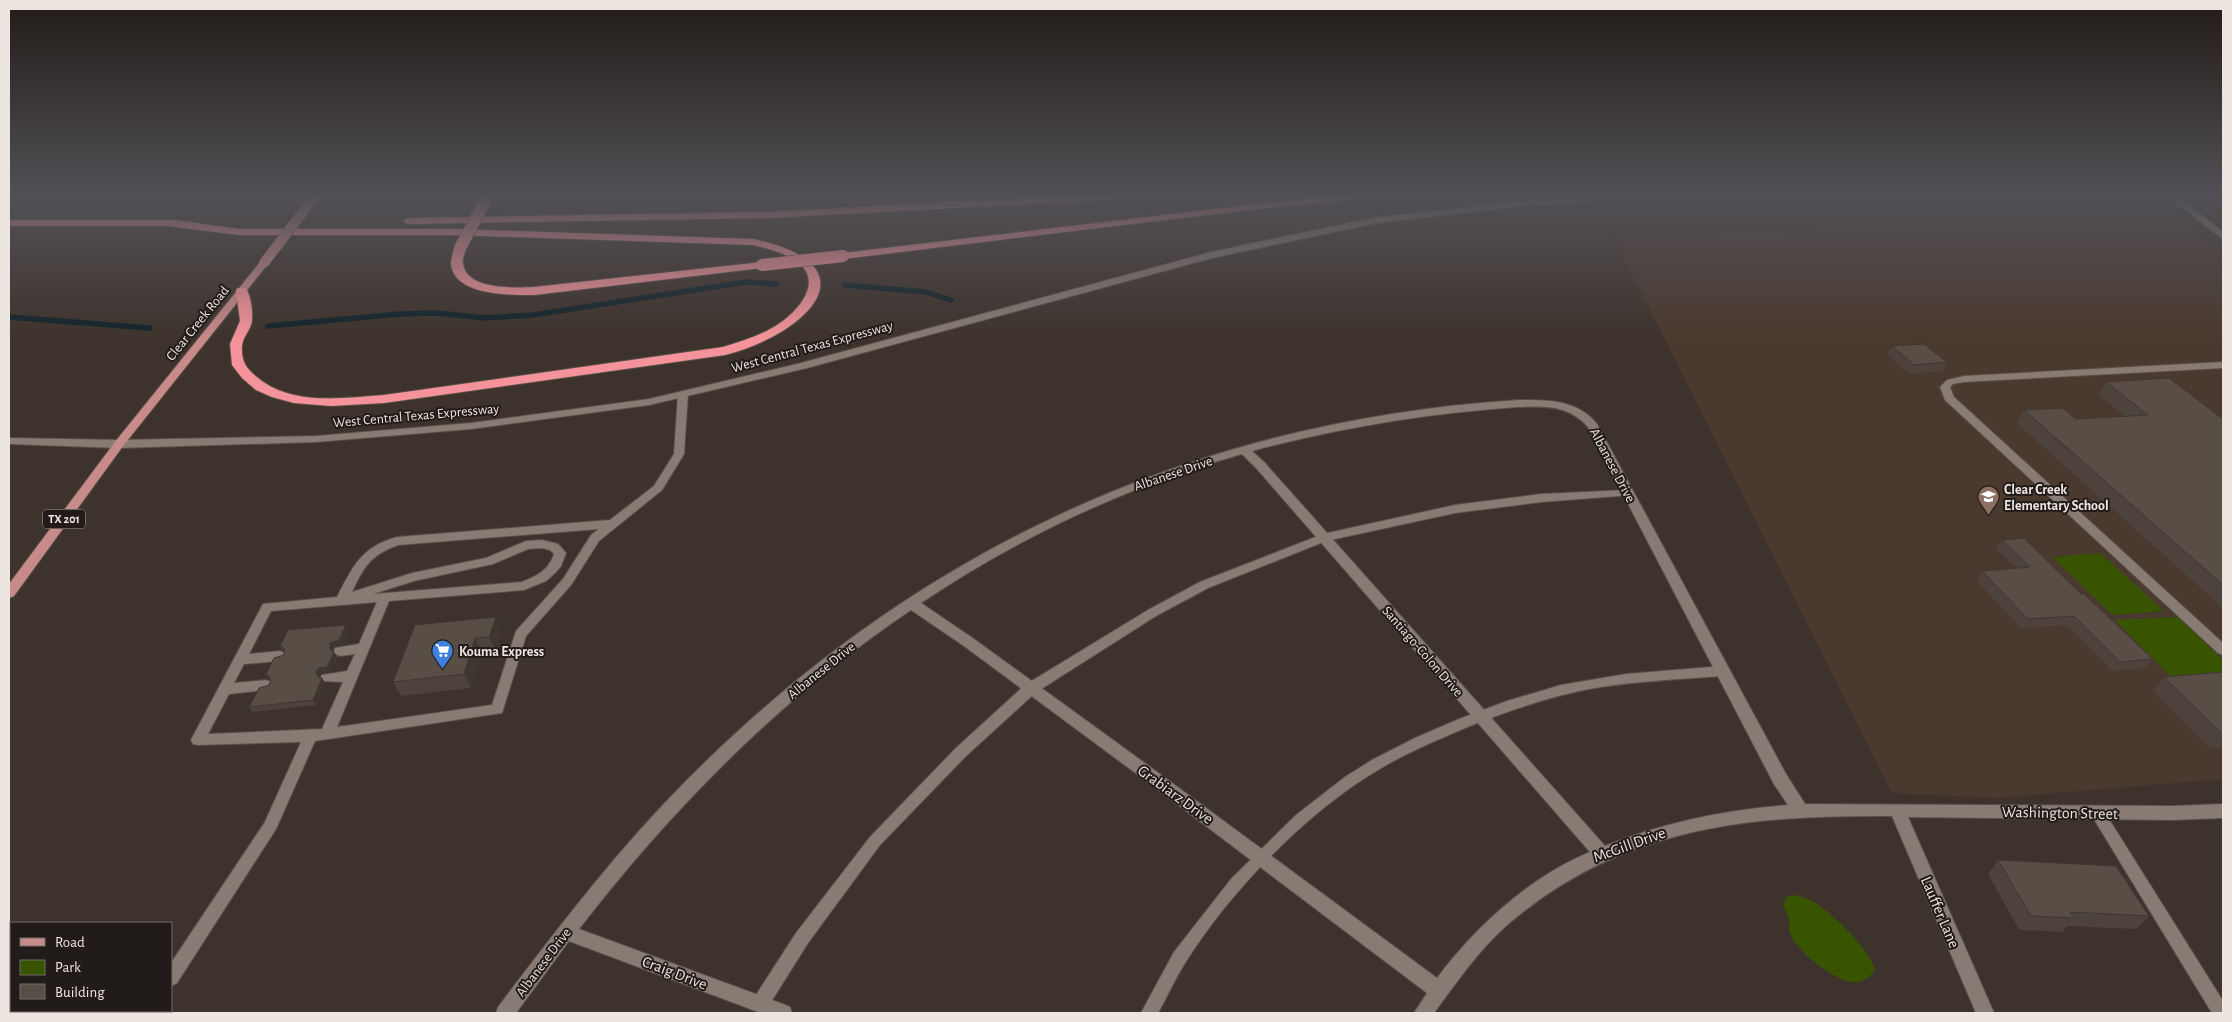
<svg xmlns="http://www.w3.org/2000/svg" width="2232" height="1022" viewBox="0 0 2232 1022" font-family="'Alegreya Sans',sans-serif">
<rect width="100%" height="100%" fill="#3e332c"/>
<path fill="#4a392e" d="M2182 223 2223 254V779L1995 798 1892 793 1613 236Z"/>
<path fill="#385400" d="M2100 553 2164 611 2113 615 2052 557Z
M2178 617 2223 660V676L2173 679 2115 620Z
M1796 895C1800 897 1806 898 1810 900 1829 909 1871 951 1875 970 1871 975 1866 980 1859 982 1840 986 1798 953 1791 935 1788 930 1790 926 1789 920 1789 915 1785 910 1783 906L1786 897Z"/>
<g fill="none" stroke-linecap="round" stroke-linejoin="round">
<path stroke="#12242a" stroke-width="5.5" d="M845 285 926 292 951 300
M9 317 150 328
M268 326 400 314 437 313 485 318 533 315 746 282 777 284"/>
<defs>
<path id="lane" d="M2223 362V368L1964 382 1953 384 1950 387 1954 397 2223 643V655L2218 653 1945 400 1940 387 1947 380 1964 376Z
M683 391 688 394 684 454 662 490 599 541 571 585 526 636 502 713 315 741 276 829 177 983 171 986V963L265 822 301 742 198 745 193 744 191 740 263 604 337 597C353 566 361 547 397 537L610 520 654 486 674 454 678 394ZM599 529 591 535 563 579 516 631 492 705 337 727 389 601 524 590 546 581 555 573 561 566 566 553 558 544 542 540 526 541 486 558 412 573 352 592C364 566 371 555 398 545ZM542 548 550 550 554 554C549 570 537 576 522 582L373 594 414 581 493 564 528 549ZM377 602 359 644 335 648 334 651 335 654 340 656 355 654 347 671 322 675 320 678 322 681 343 682 322 729 208 734 229 694 266 690 271 688 273 685 271 682 266 680 234 683 244 664 280 661 285 659 286 656 285 653 280 651 249 654 271 611Z
M1628 490 1634 493 1632 495 1541 502 1455 513 1326 541 1208 588 1156 616 1035 693 966 756 880 845 808 943 766 1010 760 1012 754 1010 752 1004 754 998 796 933 870 837 956 748 1025 685 1148 610 1200 582 1323 534 1455 505 1541 494Z
M1723 666 1728 668 1730 671 1728 674 1723 676C1680 679 1637 681 1595 688 1554 695 1514 709 1475 724 1444 737 1412 750 1383 767 1308 810 1230 891 1185 963 1175 979 1167 997 1158 1013H1141L1174 952 1231 879 1296 815 1345 777 1372 760 1415 738 1459 719 1507 701 1561 685 1626 674Z
M2097 806 2102 808 2223 1001V1013H2212L2092 816 2090 812 2092 808Z
M141 1011H158L157 1013H140Z"/>
<path id="street" d="M1518 400C1547 400 1577 399 1597 424L1786 774 1805 804 2173 806 2223 804V818L2173 820 1908 817 1994 1013H1976L1892 816C1747 815 1620 827 1506 926 1478 951 1456 983 1434 1013H1414L1427 993 1153 786 964 646 911 610C782 697 674 806 579 929L783 1004 790 1007 792 1013H761L569 941 516 1013H496L498 1007C558 928 618 849 688 779 917 549 1194 421 1518 400ZM1518 407C1545 406 1569 405 1588 427L1774 784 1788 805C1725 810 1664 822 1605 846L1265 463 1252 451C1338 428 1429 413 1518 407ZM1242 454 1257 469 1590 852C1531 876 1475 927 1437 978L1164 777 974 639 921 603C1019 537 1128 486 1242 454Z"/>
<path id="secondary" d="M1573 196H1615L1611 199 1531 205 1377 223 1212 258 807 368 649 405 471 429 316 442 119 448 9 444V438L119 440 316 436 471 423 649 399 801 363 1211 252 1377 217Z
M2167 196H2177L2223 232V239Z"/>
<path id="primary" d="M264 260 267 261V265L123 446 14 596 9 598V584L115 442 261 261Z"/>
<path id="highway" d="M1058 196H1125L1120 199 770 218 408 224 403 221 408 218 770 212Z
M1325 196H1364L1359 199 1257 209 843 259 837 256 843 253Z
M9 220H175L239 229H452L753 239C879 266 804 335 725 355L384 403 331 406 294 403 272 397 256 390 242 378 232 365 230 344 240 321 236 290 238 288H246C251 296 254 316 251 325 248 333 243 337 242 346 241 361 246 369 258 378 292 406 343 398 384 395L723 347C743 341 763 335 780 323 796 312 821 286 802 266 790 254 770 249 753 245L452 235H239L167 226H9Z
M460 245 466 248C465 253 462 259 463 263 465 290 515 288 534 287L762 262 768 265 762 268 534 295C511 295 454 296 451 264 451 259 453 253 454 248Z"/>
</defs>
<use href="#lane" stroke="#595049" stroke-width="2"/>
<use href="#street" stroke="#595049" stroke-width="2"/>
<use href="#secondary" stroke="#595049" stroke-width="2"/>
<use href="#primary" stroke="#595049" stroke-width="2"/>
<use href="#highway" stroke="#595049" stroke-width="2"/>
<use href="#lane" fill="#887b73" fill-rule="evenodd"/>
<use href="#street" fill="#887b73" fill-rule="evenodd"/>
<use href="#secondary" fill="#887b73" fill-rule="evenodd"/>
<use href="#primary" fill="#c98a8a" fill-rule="evenodd"/>
<use href="#highway" fill="#f4949a" fill-rule="evenodd"/>
<defs>
<path id="primary-bridge" d="M264 263 315 196"/>
<path id="highway-bridge" d="M460 248 488 196
M762 265 843 256"/>
</defs>
<use href="#primary-bridge" stroke="#595049" stroke-width="11" stroke-linecap="butt"/>
<use href="#highway-bridge" stroke="#595049" stroke-width="13" stroke-linecap="butt"/>
<use href="#primary-bridge" stroke="#c98a8a" stroke-width="10"/>
<use href="#highway-bridge" stroke="#f4949a" stroke-width="12"/>
</g>
<path fill="#4d433c" d="M1892 346 1947 362 1942 371 1909 374 1888 355Z
M2106 382 2223 419V608L2017 423 2024 410 2076 419 2125 416 2098 395Z
M2002 540 2081 594 2153 659 2146 668 2112 671 2067 625 2022 629 1977 581 1982 571 2016 568 1996 549Z
M415 625 502 630 496 651 482 652 471 688 401 696 393 682Z
M349 630 342 645 333 647V652L337 657 330 672 322 673 318 677 322 678 325 683 316 705 252 712 249 707 271 681 269 679 266 674 284 655V651L280 646Z
M2223 672V748L2211 749 2153 691 2164 677Z
M1998 860 2149 916 2136 929 2067 926 2062 932 2019 930 1988 874Z"/>
<path fill="#3e3731" d="M496 617 502 630 496 651 489 637Z
M346 625 349 630 342 645 333 647V654L334 652 337 657 330 672 322 673 318 677 320 682 316 672 330 650V643Z
M475 638 482 652 471 688 464 674Z
M322 678 325 683 316 705 313 700Z"/>
<path fill="#594e46" stroke="#3e3731" d="M1924 344 1947 362 1914 365 1892 346Z
M2169 378 2223 419V585L2024 410 2063 408 2076 419 2148 415 2106 382Z
M2024 538 2081 594H2084L2153 659 2120 662 2074 616 2028 619 1982 571 2030 567 2002 540Z
M496 617 489 637 475 638 464 674 393 682 415 625Z
M346 625 339 640 330 643V650L334 652 327 667 319 668 316 672 318 677 322 678 313 700 249 707 259 688 269 685 271 681 269 676 266 674 274 658 284 655V648L280 646 288 630Z
M2223 672V735L2164 677Z
M1998 860 2116 866 2149 916 2070 912 2074 918 2031 916Z"/>
<linearGradient id="sky" x2="0" y2="1"><stop stop-color="#221c18"/><stop offset="0.58" stop-color="#525056"/><stop offset="1" stop-color="#525056" stop-opacity="0"/></linearGradient>
<rect width="2232" height="339" fill="url(#sky)"/>
<defs>
<symbol id="school-pin" viewBox="-11 -11 22 30"><path d="M0 17L-7.5 6A9.5 9.5 0 1 1 7.5 6Z" fill="#8d6e63" stroke="#211c19"/><path d="M0-5L7-2L0 1L-7-2ZM-4 1L0 2.5L4 1V4Q0 6-4 4Z" fill="#fff"/></symbol>
<symbol id="supermarket-pin" viewBox="-11 -11 22 30"><path d="M0 17L-7.5 6A9.5 9.5 0 1 1 7.5 6Z" fill="#3f7fe0" stroke="#211c19"/><path d="M-6-5.5h2.5l.6 2H6L4.5 2H-2.5L-4.4-4H-6ZM-1.5 3.2a1.3 1.3 0 1 0 .1 0ZM3 3.2a1.3 1.3 0 1 0 .1 0Z" fill="#fff"/></symbol>
</defs>
<g fill-rule="evenodd">
<use href="#school-pin" x="1976" y="484" width="25" height="34"/>
<use href="#supermarket-pin" x="430" y="638" width="25" height="34"/>
</g>
<g text-anchor="middle" stroke-width="4" stroke-linejoin="round" paint-order="stroke">
<rect fill="#211c19" stroke="#afa9a4" stroke-width="1" x="43" y="509.5" width="42" height="19" rx="4"/>
<g font-size="12" font-weight="bold" fill="#ece5e0">
<text x="64" y="523">TX 201</text>
</g>
<g font-size="14" fill="#ece5e0" stroke="#211c19">
<text transform="translate(197 323) rotate(-51)" y="5">Clear Creek Road</text>
<text transform="translate(812 346) rotate(-15)" y="5">West Central Texas Expressway</text>
<text transform="translate(416 415) rotate(-5)" y="5">West Central Texas Expressway</text>
<text transform="translate(1613 465) rotate(62)" y="5">Albanese Drive</text>
<text transform="translate(1173 473) rotate(-19)" y="5">Albanese Drive</text>
<text transform="translate(1423 651) rotate(49)" y="5">Santiago-Colon Drive</text>
<text transform="translate(821 670) rotate(-39)" y="5">Albanese Drive</text>
<text transform="translate(543 962) rotate(-53)" y="5">Albanese Drive</text>
</g>
<g font-size="14" font-weight="bold" fill="#ece5e0" stroke="#211c19" text-anchor="start">
<text x="2004" y="494">Clear Creek<tspan x="2004" dy="16">Elementary School</tspan></text>
<text x="459" y="656">Kouma Express</text>
</g>
<g font-size="16" fill="#ece5e0" stroke="#211c19">
<text transform="translate(1176 794) rotate(36)" y="6">Grabiarz Drive</text>
<text transform="translate(2060 812) rotate(1)" y="6">Washington Street</text>
<text transform="translate(1629 844) rotate(-20)" y="6">McGill Drive</text>
<text transform="translate(1941 912) rotate(67)" y="6">Lauffer Lane</text>
<text transform="translate(675 972) rotate(21)" y="6">Craig Drive</text>
</g>
</g>
<rect width="2232" height="1022" fill="none" stroke="#ece5e0" stroke-width="20"/>
<rect x="10" y="922" width="162" height="90" fill="#211c19" stroke="#726c69"/>
<rect x="20" y="938" width="25" height="8" fill="#c98a8a" stroke="#726c69"/>
<text x="55" y="947" font-size="15" fill="#ece5e0">Road</text>
<rect x="20" y="960" width="25" height="15" fill="#385400" stroke="#726c69"/>
<text x="55" y="972" font-size="15" fill="#ece5e0">Park</text>
<rect x="20" y="984" width="25" height="15" fill="#594e46" stroke="#726c69"/>
<text x="55" y="997" font-size="15" fill="#ece5e0">Building</text>
</svg>
